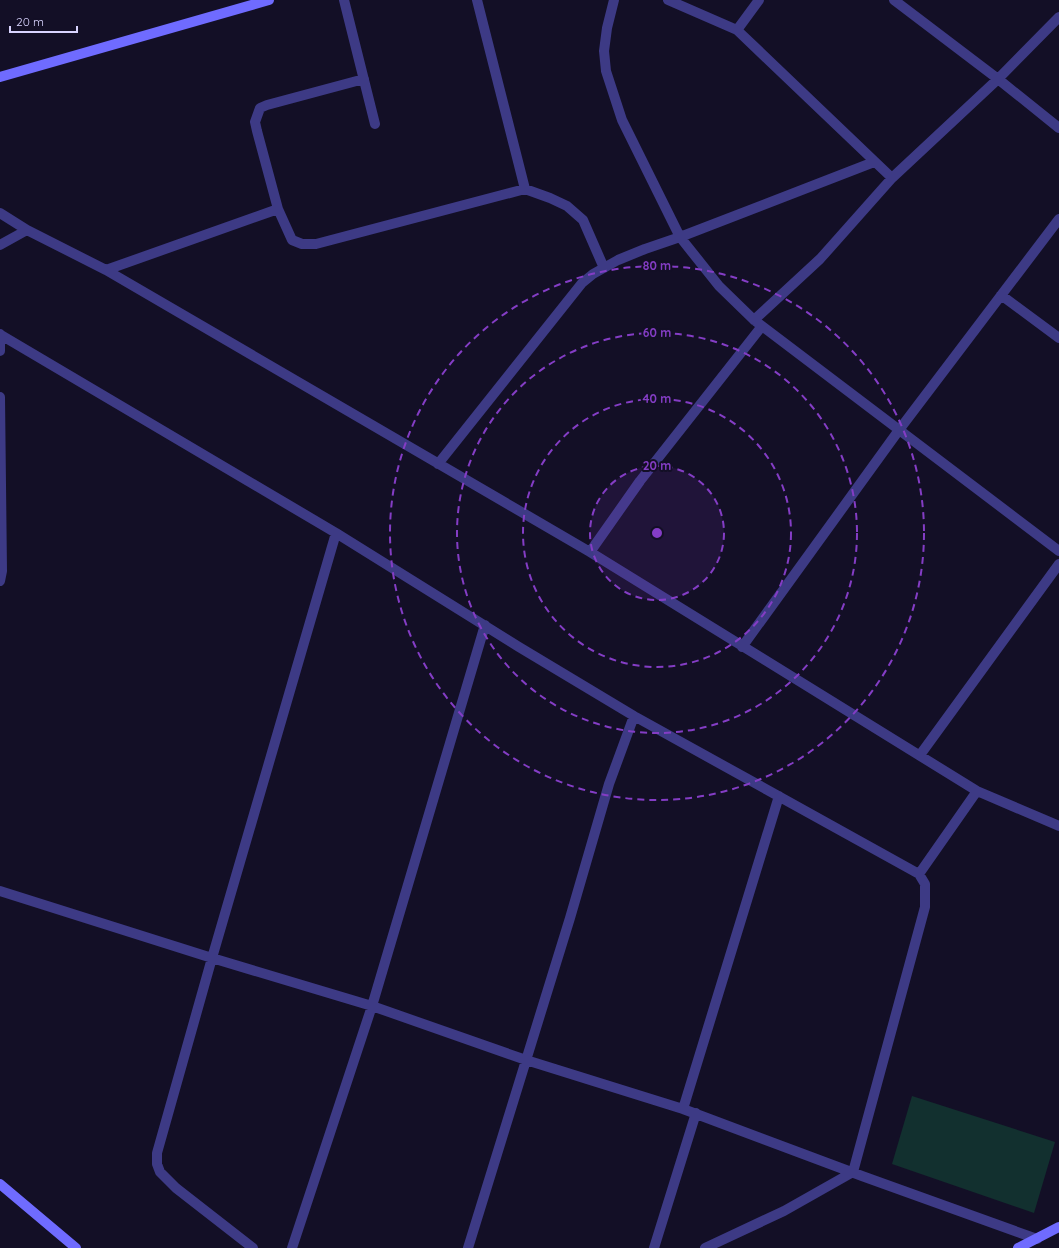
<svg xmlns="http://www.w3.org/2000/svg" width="1059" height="1248" viewBox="0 0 1059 1248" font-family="Quicksand,sans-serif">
<rect width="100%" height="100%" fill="#130f26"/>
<path fill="#12302f" d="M912 1096 1055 1142 1034 1213 892 1164Z"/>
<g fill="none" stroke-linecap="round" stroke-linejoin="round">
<path stroke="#3d3a85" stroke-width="10" d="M344 0 375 124
M477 0 525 189
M614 0 607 28 604 51 606 71 622 120 680 237 719 286 754 320 1059 551
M668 0 737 30 892 178
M894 0 998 79 1059 128
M737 30 759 0
M364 79 267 105 260 108 255 122 257 131 278 209 292 240 302 244H316L525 189 550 198 567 206 583 220 604 268
M0 213 27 230 106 270 590 552 977 791 1059 826
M0 245 27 230
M106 270 278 209
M1001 295 1059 338
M754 320 820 259 892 178 998 79 1059 17
M0 334V351
M1 335 336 533 519 647 634 716 919 874
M0 397 2 571 0 581
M438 464 582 283 593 274 618 260 645 249 680 237 874 162
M590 552 640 481 762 326
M742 647 899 430 1059 219
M920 755 1059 564
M0 891 212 958 372 1006 526 1060 683 1109 862 1176 1037 1239
M683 1109 779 796
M253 1248 176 1188 160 1172 157 1164V1153L212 958 336 533
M292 1248 372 1006 485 625
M468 1248 570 918 609 784 634 716
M654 1248 696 1113
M705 1248 784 1211 853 1172 925 907V884L919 874 977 791"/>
<path stroke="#6f6bff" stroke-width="10" d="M0 77 269 0
M0 1184 76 1248
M1018 1248 1059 1227"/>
</g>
<circle cx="657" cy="533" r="67" fill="#843dc5" fill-opacity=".12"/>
<g fill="none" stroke="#843dc5" stroke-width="2" stroke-dasharray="7 5">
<circle cx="657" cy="533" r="67"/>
<circle cx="657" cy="533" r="134"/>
<circle cx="657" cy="533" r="200"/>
<circle cx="657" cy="533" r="267"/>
</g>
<circle cx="657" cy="533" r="6" fill="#843dc5" stroke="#130f26" stroke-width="2"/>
<g font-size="12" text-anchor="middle" font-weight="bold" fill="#843dc5" stroke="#130f26" stroke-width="4" stroke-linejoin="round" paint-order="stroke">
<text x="657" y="270">80 m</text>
<text x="657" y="337">60 m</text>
<text x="657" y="403">40 m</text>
<text x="657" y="470">20 m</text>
</g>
<path d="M10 26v6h67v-6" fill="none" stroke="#d9d4ff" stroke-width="2"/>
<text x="16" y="26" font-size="12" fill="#d9d4ff" stroke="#130f26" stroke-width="3" paint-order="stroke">20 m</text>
</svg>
